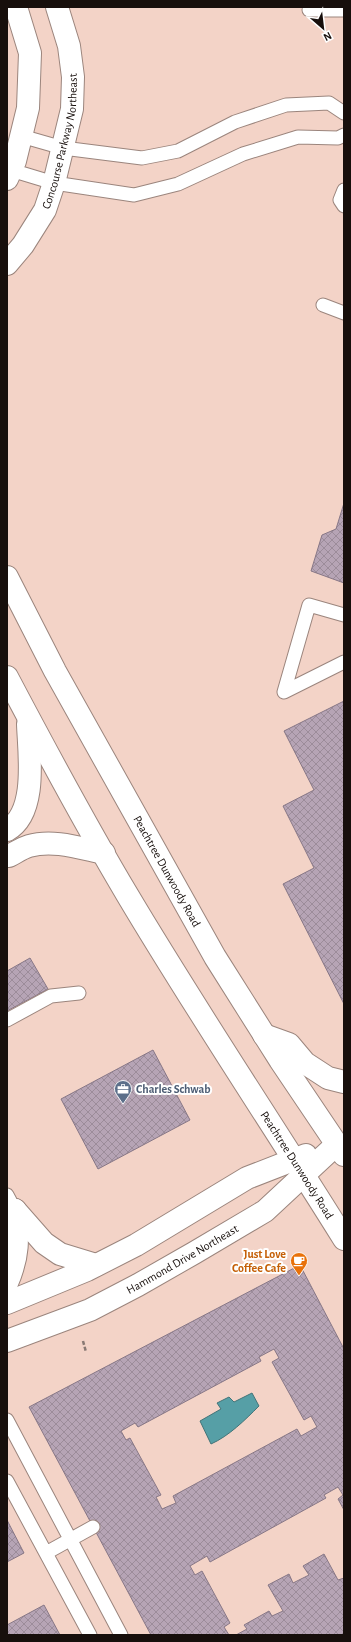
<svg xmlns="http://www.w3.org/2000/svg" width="351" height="1642" viewBox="0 0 351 1642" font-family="'Alegreya Sans',sans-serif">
<defs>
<pattern id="building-cross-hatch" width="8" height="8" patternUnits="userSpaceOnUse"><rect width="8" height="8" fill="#b6a4b5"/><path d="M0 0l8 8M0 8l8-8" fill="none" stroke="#9c8c9a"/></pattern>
</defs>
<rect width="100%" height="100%" fill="#f8e0d6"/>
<path fill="#f3d3c7" d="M7 7H344V1635H7Z"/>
<path fill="#569fa6" stroke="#437478" d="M252 1393 259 1406C245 1420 229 1436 211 1444L200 1421 221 1409 217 1403 229 1397 234 1402Z"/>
<path fill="url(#building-cross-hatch)" stroke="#877786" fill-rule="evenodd" d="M344 503V583L311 571 322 535 336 529Z
M344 701V1004L283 884 314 868 283 806 314 790 284 731Z
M30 958 48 989 7 1011V971Z
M153 1050 190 1120 98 1169 61 1099Z
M300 1265 344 1349V1510L338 1499 343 1495 338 1487 324 1495 326 1498 210 1562 207 1556 190 1566 195 1575 202 1571 230 1623 224 1627 229 1635H151L29 1407ZM274 1349 279 1358 272 1362 304 1420 311 1416 317 1427 301 1436 297 1429 173 1496 176 1503 162 1509 156 1497 161 1495 130 1438 126 1440 121 1431 135 1423 138 1427 261 1361 259 1357Z
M7 1520 24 1553 7 1562Z
M324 1554 338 1580 344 1578V1635H236L247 1629 244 1625 269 1611 272 1616 283 1611 268 1585 289 1574 293 1583 309 1575 303 1566Z
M44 1605 60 1635H7V1625Z"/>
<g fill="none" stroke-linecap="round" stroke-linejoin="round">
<defs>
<path id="service" d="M309 10H344
M21 136 63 148 142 158 178 151 235 122 286 105 329 103 344 113
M11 170 54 183 134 195 178 184 243 154 298 137 338 138 344 135
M344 190 340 200 344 206
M323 305 344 313
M344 615 309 605 284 692 344 662
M7 1020 51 996 79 993
M7 1195 15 1210
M7 1420 121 1635
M7 1481 90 1635
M46 1553 93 1527"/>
<g id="minor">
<path d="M7 179 15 161 28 108 30 53 16 7"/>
<path id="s1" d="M7 264 23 245 45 210 54 183 72 109 73 77 69 46 57 7"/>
</g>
<g id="secondary">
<path id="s2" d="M7 577 55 671 215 957 280 1060 344 1155"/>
<path id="s3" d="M7 677C46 751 85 824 128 896 197 1012 273 1125 344 1239"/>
<path d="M7 830C38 813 29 753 28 724"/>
<path d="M7 856H9C15 853 22 848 29 846 53 839 80 848 104 853"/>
<path d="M264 1035 289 1044 305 1063 328 1078 344 1082"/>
<path d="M15 1210 44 1243 60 1254 96 1265"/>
<path d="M7 1283C19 1255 18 1240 15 1210"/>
<path d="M7 1303 87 1270 136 1245 247 1178 306 1155"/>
<path id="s4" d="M7 1341 90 1310 138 1285 194 1253 265 1211 337 1144"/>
</g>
</defs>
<use href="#service" stroke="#9b857d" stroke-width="15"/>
<use href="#minor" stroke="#9b857d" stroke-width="24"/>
<use href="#secondary" stroke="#9b857d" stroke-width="24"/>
<path stroke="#897973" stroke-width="2.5" stroke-dasharray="4 2" stroke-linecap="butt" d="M83 1341 86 1352"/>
<use href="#service" stroke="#fff" stroke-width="13"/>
<use href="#minor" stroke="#fff" stroke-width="22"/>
<use href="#secondary" stroke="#fff" stroke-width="22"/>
</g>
<defs>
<symbol id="office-pin" viewBox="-11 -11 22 30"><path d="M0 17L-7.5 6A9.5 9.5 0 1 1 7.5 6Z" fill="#5c6f8a" stroke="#fff"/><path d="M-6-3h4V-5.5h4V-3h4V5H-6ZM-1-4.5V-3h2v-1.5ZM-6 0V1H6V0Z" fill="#fff"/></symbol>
<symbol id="cafe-pin" viewBox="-11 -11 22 30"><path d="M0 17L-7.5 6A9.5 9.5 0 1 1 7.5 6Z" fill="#e8710a" stroke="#fff"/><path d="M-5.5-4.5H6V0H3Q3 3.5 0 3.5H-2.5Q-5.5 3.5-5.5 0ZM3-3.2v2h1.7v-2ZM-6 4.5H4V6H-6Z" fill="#fff"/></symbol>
</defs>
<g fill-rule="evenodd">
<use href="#office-pin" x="113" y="1079" width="20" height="27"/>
<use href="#cafe-pin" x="289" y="1251" width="20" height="27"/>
</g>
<g text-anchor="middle" stroke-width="4" stroke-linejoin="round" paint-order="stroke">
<g font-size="12" fill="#170f0c" stroke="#fff">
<text dy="4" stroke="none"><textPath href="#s1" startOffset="137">Concourse Parkway Northeast</textPath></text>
<text dy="4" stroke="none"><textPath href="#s2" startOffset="335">Peachtree Dunwoody Road</textPath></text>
<text dy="4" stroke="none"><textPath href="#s3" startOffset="568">Peachtree Dunwoody Road</textPath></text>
<text dy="4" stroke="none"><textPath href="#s4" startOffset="194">Hammond Drive Northeast</textPath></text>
</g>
<g font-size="12" font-weight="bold" fill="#4e5e75" stroke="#fff" text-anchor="start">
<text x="136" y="1093">Charles Schwab</text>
</g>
<g font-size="12" font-weight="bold" fill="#c56008" stroke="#fff" text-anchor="end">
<text x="286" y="1258">Just Love<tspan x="286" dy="14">Coffee Cafe</tspan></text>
</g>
</g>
<rect width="351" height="1642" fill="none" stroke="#170f0c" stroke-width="16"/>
<g transform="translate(323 28) rotate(152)" stroke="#ffffff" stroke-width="3" paint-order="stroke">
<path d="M0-3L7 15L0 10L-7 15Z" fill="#170f0c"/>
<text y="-6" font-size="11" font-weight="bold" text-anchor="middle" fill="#170f0c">N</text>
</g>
</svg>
